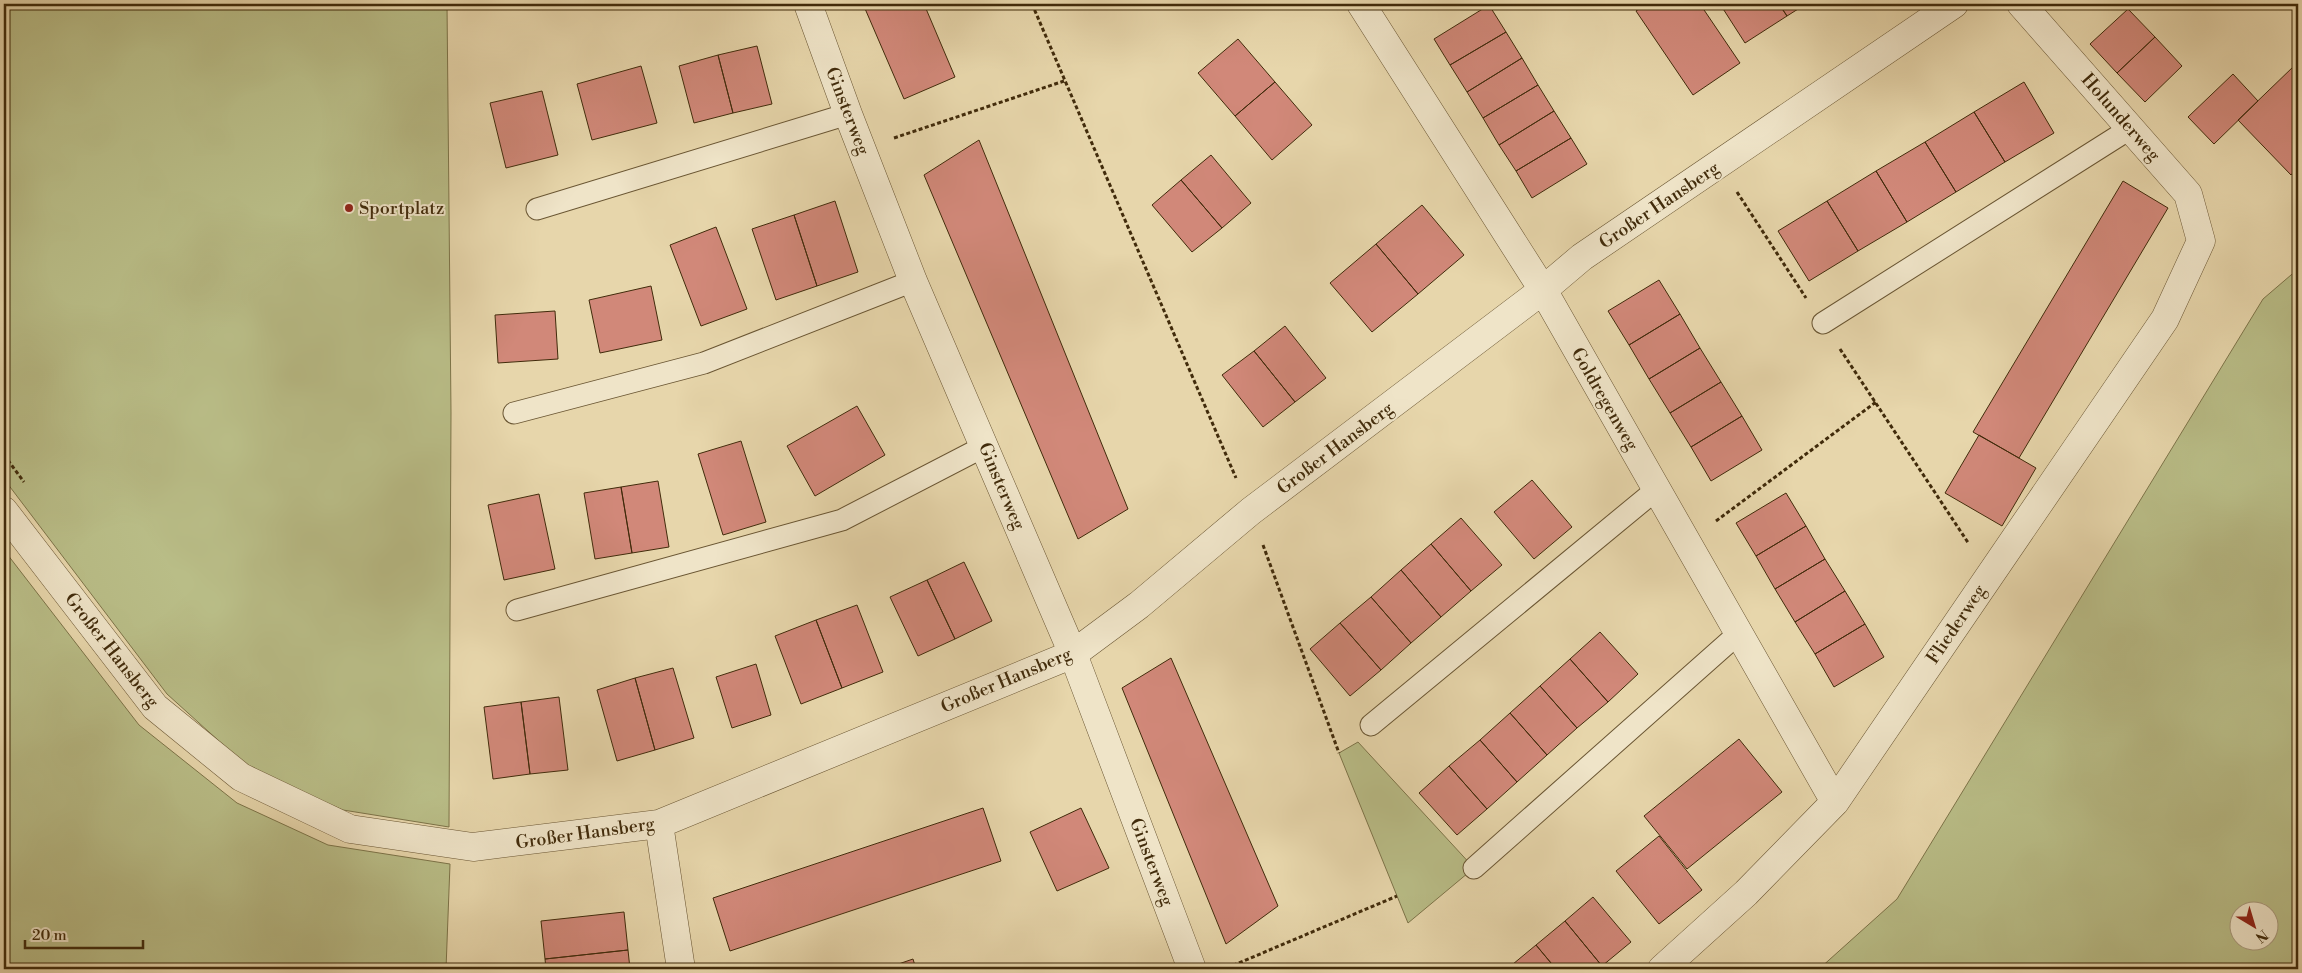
<svg xmlns="http://www.w3.org/2000/svg" width="2302" height="973" viewBox="0 0 2302 973" font-family="'Libre Bodoni',serif">
<rect width="100%" height="100%" fill="#e7d6ab"/>
<filter id="stains"><feTurbulence type="fractalNoise" baseFrequency=".004" numOctaves="4"/><feColorMatrix values="0 0 0 0 .2 0 0 0 0 .09 0 0 0 0 .02 0 0 0 .5 -.17"/></filter>
<radialGradient id="worn" r=".72"><stop offset=".6" stop-color="#630" stop-opacity="0"/><stop offset="1" stop-color="#630" stop-opacity=".3"/></radialGradient>
<path fill="#b9bd87" stroke="#7d7449" fill-rule="evenodd" d="M4 4H447L451 413 449 827 343 810 251 770 167 694 4 479Z
M2298 269V969H1819L1897 899 2263 299ZM2240 910H2270V940H2240Z
M4 550 139 725 237 803 328 845 450 864 446 969H4Z
M1358 742 1474 868 1408 923 1339 753Z"/>
<path fill="#d18879" stroke="#412b0b" d="M863 4H924L955 77 904 99Z
M1646 4H1700L1740 63 1693 95 1636 11Z
M1720 4H1779L1787 16 1745 43Z
M1779 4H1806L1787 16Z
M1489 5 1506 32 1450 65 1434 39Z
M2128 9 2155 37 2117 73 2090 44Z
M1506 32 1522 58 1467 92 1450 65Z
M2155 37 2182 66 2145 102 2117 73Z
M1238 39 1275 82 1235 116 1198 73Z
M757 46 772 104 733 113 718 55Z
M718 55 733 113 694 123 679 66Z
M1522 58 1538 85 1483 118 1467 92Z
M641 66 657 123 592 140 577 84Z
M2294 66 2298 70V167L2291 175 2238 120Z
M2233 74 2258 101 2214 144 2188 117Z
M1275 82 1312 125 1272 160 1235 116Z
M2024 82 2054 133 2005 162 1974 112Z
M1538 85 1554 111 1499 145 1483 118Z
M542 91 558 155 506 168 490 103Z
M1554 111 1571 138 1516 171 1499 145Z
M1974 112 2005 162 1956 192 1925 142Z
M1571 138 1587 164 1532 198 1516 171Z
M979 140 1128 509 1078 539 924 175Z
M1925 142 1956 192 1907 222 1876 171Z
M1211 155 1251 203 1222 228 1181 180Z
M1876 171 1907 222 1858 251 1827 201Z
M1181 180 1222 228 1192 252 1152 205Z
M2123 181 2168 208 2019 458 1973 432Z
M835 201 858 272 817 286 794 215Z
M1827 201 1858 251 1809 281 1778 231Z
M1422 205 1464 255 1418 294 1376 244Z
M794 215 817 286 776 300 752 229Z
M716 227 747 309 701 326 670 245Z
M1376 244 1418 294 1372 332 1330 283Z
M1659 280 1680 314 1629 345 1608 311Z
M651 286 662 340 600 353 589 300Z
M555 311 558 359 498 363 495 315Z
M1680 314 1700 348 1649 379 1629 345Z
M1285 326 1326 378 1295 402 1254 351Z
M1700 348 1721 382 1670 413 1649 379Z
M1254 351 1295 402 1263 427 1222 375Z
M1721 382 1742 416 1691 447 1670 413Z
M857 406 885 455 815 496 787 446Z
M1742 416 1762 450 1711 481 1691 447Z
M1979 435 2036 468 2002 526 1945 493Z
M741 441 766 522 723 535 698 454Z
M1532 480 1572 527 1534 559 1494 512Z
M658 481 669 547 632 553 621 487Z
M621 487 632 553 595 559 584 493Z
M1786 493 1806 526 1756 556 1736 523Z
M539 494 555 569 504 580 488 505Z
M1461 518 1502 565 1471 591 1431 544Z
M1806 526 1825 559 1775 589 1756 556Z
M1431 544 1471 591 1441 617 1401 570Z
M1825 559 1845 591 1795 622 1775 589Z
M964 562 992 621 955 639 927 580Z
M1401 570 1441 617 1411 643 1371 597Z
M927 580 955 639 918 656 890 597Z
M1845 591 1865 624 1815 654 1795 622Z
M1371 597 1411 643 1381 670 1340 623Z
M857 605 883 672 842 688 816 620Z
M816 620 842 688 801 704 775 636Z
M1340 623 1381 670 1350 696 1310 649Z
M1865 624 1884 657 1834 687 1815 654Z
M1600 632 1638 674 1608 702 1570 659Z
M1171 658 1278 906 1226 944 1122 688Z
M1570 659 1608 702 1577 728 1540 686Z
M756 664 771 715 732 728 716 677Z
M673 668 694 738 655 750 635 678Z
M635 678 655 750 617 761 597 690Z
M1540 686 1577 728 1547 755 1510 713Z
M559 697 568 770 530 774 521 702Z
M521 702 530 774 493 779 484 707Z
M1510 713 1547 755 1517 782 1480 740Z
M1739 739 1782 792 1687 869 1644 816Z
M1480 740 1517 782 1487 809 1449 766Z
M1449 766 1487 809 1457 835 1419 793Z
M983 808 1001 861 730 951 713 898Z
M1081 808 1109 868 1057 891 1030 832Z
M1659 836 1702 890 1659 924 1616 871Z
M1593 897 1631 942 1602 966 1565 921Z
M624 912 628 950 545 959 541 921Z
M1565 921 1602 966 1598 969H1556L1536 945Z
M1536 945 1556 969H1507Z
M628 950 630 969H546L545 959Z
M913 959 916 969H884Z"/>
<g fill="none" stroke-linecap="round" stroke-linejoin="round">
<defs>
<path id="lane" d="M537 209 848 114
M1823 323 2131 128
M514 413 704 363 913 281
M517 610 842 520 985 446
M1371 725 1657 489
M1474 868 1739 633"/>
<path id="street" d="M808 4 848 114 913 281 1073 654 1192 969
M1361 4 1543 290 1835 802
M4 511 155 707 241 777 350 829 473 847 659 824 1073 654 1139 605 1251 511 1543 290 1582 257 1954 4
M659 824 681 969
M1662 969 1746 893 1835 802 2165 319 2201 241 2188 194 2021 4"/>
</defs>
<use href="#lane" stroke="#6a5633" stroke-width="23"/>
<use href="#street" stroke="#6a5633" stroke-width="29"/>
<path stroke="#412b0b" stroke-width="3" stroke-dasharray="4 2.5" stroke-linecap="butt" d="M1032 4 1236 478
M894 138 1064 81
M1737 192 1806 298
M1840 349 1969 544
M4 455 24 482
M1716 521 1876 402
M1263 545 1339 753
M1227 968 1397 896"/>
<use href="#lane" stroke="#efe4c8" stroke-width="21"/>
<use href="#street" stroke="#efe4c8" stroke-width="28"/>
</g>
<circle fill="#8f2418" stroke="#efe4c8" stroke-width="2" cx="349" cy="208" r="5"/>
<g text-anchor="middle" stroke-width="4" stroke-linejoin="round" paint-order="stroke">
<g font-size="18" fill="#412b0b" stroke="#efe4c8">
<text transform="translate(848 111) rotate(69)" y="6">Ginsterweg</text>
<text transform="translate(2121 117) rotate(49)" y="6">Holunderweg</text>
<text transform="translate(1659 205) rotate(-34)" y="6">Großer Hansberg</text>
<text transform="translate(1605 399) rotate(60)" y="6">Goldregenweg</text>
<text transform="translate(1335 448) rotate(-37)" y="6">Großer Hansberg</text>
<text transform="translate(1002 486) rotate(67)" y="6">Ginsterweg</text>
<text transform="translate(1956 624) rotate(-56)" y="6">Fliederweg</text>
<text transform="translate(112 650) rotate(52)" y="6">Großer Hansberg</text>
<text transform="translate(1006 680) rotate(-23)" y="6">Großer Hansberg</text>
<text transform="translate(585 833) rotate(-8)" y="6">Großer Hansberg</text>
<text transform="translate(1152 862) rotate(69)" y="6">Ginsterweg</text>
</g>
<g font-size="18" fill="#412b0b" stroke="#efe4c8" text-anchor="start">
<text x="359" y="214">Sportplatz</text>
</g>
</g>
<rect width="2302" height="973" fill="none" stroke="#e7d6ab" stroke-width="20"/>
<rect x="5" y="5" width="2292" height="963" fill="none" stroke="#412b0b" stroke-width="2.5"/>
<rect x="10" y="10" width="2282" height="953" fill="none" stroke="#412b0b"/>
<g transform="translate(2254 926) rotate(142)"><circle r="24" fill="#efe4c8" stroke="#a99a7c"/>
<path d="M0-4L9 19L0 12L-9 19Z" fill="#8f2418"/>
<text y="-8" font-size="14" font-weight="bold" text-anchor="middle" fill="#412b0b">N</text>
</g>
<path d="M25 940v8h118v-8" fill="none" stroke="#412b0b" stroke-width="2.5"/>
<text x="32" y="940" font-size="15" fill="#412b0b" stroke="#efe4c8" stroke-width="4" paint-order="stroke">20 m</text>
<rect width="100%" height="100%" filter="url(#stains)"/>
<rect width="100%" height="100%" fill="url(#worn)"/>
</svg>
